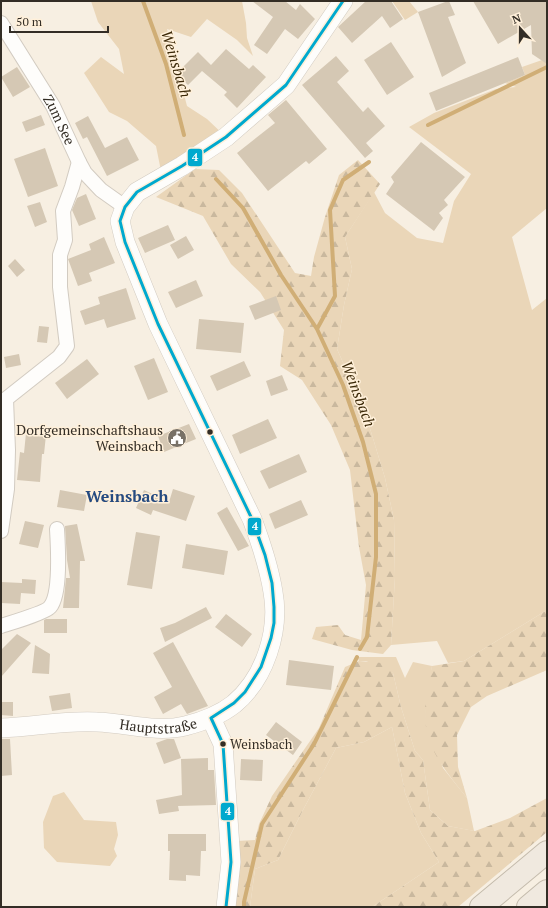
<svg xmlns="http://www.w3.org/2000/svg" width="548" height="908" viewBox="0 0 548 908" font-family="'PT Serif',serif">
<defs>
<pattern id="forest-firs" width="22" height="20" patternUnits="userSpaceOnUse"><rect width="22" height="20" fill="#ead6b8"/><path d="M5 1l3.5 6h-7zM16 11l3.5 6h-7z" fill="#c9b89e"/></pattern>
</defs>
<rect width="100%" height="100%" fill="#f7efe2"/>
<path fill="#ead6b8" d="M91 1H242L246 23 247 38 253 56 237 40 207 19 191 37 167 29 187 106 207 119 226 137 162 176 156 146 127 121 109 112 84 73 101 57 124 74 119 49 98 22Z
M392 1H409L418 12 405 20Z
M542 60 547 62V208L512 237 532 310 547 298V610L464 661 448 663 437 641 391 645 395 577 394 520 385 478 365 412 337 349 344 305 352 269 345 237 374 192 385 213 417 238 443 243 454 201 471 174 409 127 434 113 496 89 516 87 505 83 525 75 522 67Z
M357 657H396L405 678 413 662 432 666 425 715 443 768 467 798 474 831 448 826 430 810 423 760 415 751 401 707 393 673 366 661H359Z
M392 727 405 793 421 833 439 862 372 907H250L255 869 278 860 303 810 336 748 364 742Z
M64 792 84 820 116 822 118 835 114 849 117 856 110 866 57 862 44 848 43 822 53 796Z"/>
<path fill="url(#forest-firs)" d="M358 160 380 184 345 237 352 269 344 305 337 349 365 412 385 478 394 520 395 577 391 645 383 654 352 650 312 639 316 627 338 625 345 635 361 640 366 585 359 547 350 470 331 425 302 380 280 366 284 330 260 292 231 264 203 216 156 197 195 169 219 170 242 193 295 273 311 276 314 257 325 217 339 175Z
M547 610V670L487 696 471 707 457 735 458 767 467 798C447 773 425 748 425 715 425 699 429 681 432 666L464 661Z
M359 661 382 663 393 673 401 707 415 751 423 760 430 810 448 826 475 831 510 818 547 798V832L458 907H372L439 862 421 833 405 793 392 727 364 742 336 748 303 810 278 860 255 869 250 907H231L236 841 255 840 259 824 272 796 319 728 345 667Z"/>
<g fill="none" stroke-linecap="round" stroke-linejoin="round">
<path stroke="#d0ae76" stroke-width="4" d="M143 1 166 64 184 135
M428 125 547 67
M216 179 243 208 281 275 317 329 343 385 363 442 376 494V557L367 637 360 649
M317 329 335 296 330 210 343 180 369 162
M244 907V902L262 824 314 744 357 657"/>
</g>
<path fill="#d5c8b4" d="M252 1H285L296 10 300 4 315 19 298 39 285 29 267 54 254 45 273 17Z
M366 1H391L403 19 390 28 382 16 352 43 338 27Z
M448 1H449L455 15 448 17 466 63 442 77 418 12Z
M473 1H547V64L532 54 531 25 498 44Z
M391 42 414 77 387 95 364 60Z
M226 49 249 69 253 65 266 77 237 108 224 95 227 92 202 71 188 85 176 74 198 52 211 65Z
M336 56 349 71 337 82 363 112 368 107 385 126 366 143 373 151 365 158 302 85Z
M518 57 525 75 436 111 429 93Z
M17 67 30 87 13 97 1 77Z
M286 100 327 149 309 164 306 161 268 191 237 153 275 123 268 115Z
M41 115 45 125 26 132 22 122Z
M88 116 105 148 127 137 139 160 107 176 87 137 83 139 75 123Z
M421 142 465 177 444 200 448 205 439 213 443 218 434 231 386 194 394 182 391 177Z
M45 148 58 186 28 197 14 159Z
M86 194 96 219 79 226 72 210 77 198Z
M40 202 47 222 35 227 27 206Z
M168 225 175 240 145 253 138 238Z
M186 236 194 250 178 259 170 245Z
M104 237 115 263 89 273 92 281 78 286 68 259 91 250 89 244Z
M15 259 25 270 17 277 8 266Z
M196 280 203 296 176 308 168 292Z
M126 288 136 319 107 328 104 319 85 325 80 311 100 304 98 297Z
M276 296 281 310 255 320 249 306Z
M199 319 244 323 241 353 196 349Z
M39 326 49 327 47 343 37 342Z
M19 354 21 365 6 368 4 357Z
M154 358 168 392 148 400 134 366Z
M87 359 99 374 67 399 55 383Z
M244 361 251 376 217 391 210 376Z
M282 375 288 390 271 396 266 381Z
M268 419 277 438 240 454 232 435Z
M189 424 196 439 164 452 158 436Z
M26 433 46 435 44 454H42L40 482 17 480 20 452 24 453Z
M299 454 307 472 269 489 260 471Z
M173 489 195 496 186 521 153 510 151 515 136 508 144 490 169 502Z
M60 490 87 495 84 511 57 507Z
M301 500 308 515 275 529 269 514Z
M227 507 249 546 238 551 217 513Z
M25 521 44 525 38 548 19 544Z
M77 524 85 561H80L79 608H63L66 578H70L67 560 65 526Z
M136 532 160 536 152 589 127 585Z
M186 544 228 551 224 575 182 568Z
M22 579 36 580 35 594 21 593 20 604 1 603V582L22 583Z
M206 607 212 618 165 642 160 628 175 623Z
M226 614 252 634 242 647 215 627Z
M46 619H67V633H44V620Z
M17 634 31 643 1 677V650Z
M173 642 208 706 187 714 181 704 163 714 154 697 172 687 153 653Z
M35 645 50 654 49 674 32 673Z
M289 660 334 666 331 690 286 685Z
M70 693 72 708 52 711 49 696Z
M1 702H13V716L1 715Z
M276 722 302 742 293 755 266 735Z
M1 739H10L12 775 1 776Z
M167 739H174L181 758 164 764 156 743Z
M208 758V770H214L216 805 178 806 179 811 159 814 156 800 182 795 181 759Z
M241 759 263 760 262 781 240 780Z
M168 834H206V851H201L200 876 186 875V881L169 880 170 851H168Z"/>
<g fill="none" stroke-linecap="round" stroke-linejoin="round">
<defs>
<g id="street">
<path id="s1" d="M1 23 53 106 79 162 85 173 101 190 125 207"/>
<path d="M1 531 7 489 8 450 6 399 59 357 67 346 60 287V255L65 240 63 211 72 187 79 162"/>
<path d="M1 626C10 623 45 613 50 607 61 594 58 546 57 529"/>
</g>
<g id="secondary">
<path d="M211 718 223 744 231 862 226 907"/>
<path id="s2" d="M1 728C33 727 65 720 97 722 126 723 156 733 185 726 201 722 220 715 234 704 265 678 280 631 273 592 269 567 261 543 252 519L158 324 125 242 120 221 125 207 137 192 182 166 226 137 286 85 343 1"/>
</g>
<path id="highway" d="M481 907 547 852
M528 907 547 891"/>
</defs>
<use href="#street" stroke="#d2cbc1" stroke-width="16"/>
<use href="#secondary" stroke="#d2cbc1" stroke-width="20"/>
<use href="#highway" stroke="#c4bbac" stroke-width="24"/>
<use href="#street" stroke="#fefdfb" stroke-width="14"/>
<use href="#secondary" stroke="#fefdfb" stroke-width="19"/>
<use href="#highway" stroke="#f0e9df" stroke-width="22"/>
<defs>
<path id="bus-1" d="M211 718 234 703 245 692 261 667 271 638 274 623V607L272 583 265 555 252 519 158 324 125 242 120 221 125 207 137 192 182 166 226 137 286 85 343 1
M211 718 223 744 231 862 226 907"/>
</defs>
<use href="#bus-1" stroke="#fff0da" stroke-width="6"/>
<use href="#bus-1" stroke="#00a9ce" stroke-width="3"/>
</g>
<defs>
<symbol id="civic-disc" viewBox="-11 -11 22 22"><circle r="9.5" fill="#787167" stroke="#fff0da"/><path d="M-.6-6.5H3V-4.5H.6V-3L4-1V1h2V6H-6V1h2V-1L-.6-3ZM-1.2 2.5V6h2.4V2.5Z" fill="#fff"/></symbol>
</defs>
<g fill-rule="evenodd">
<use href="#civic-disc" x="166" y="427" width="22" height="22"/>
</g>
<g fill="#332d25" stroke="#fff0da" stroke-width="1.5">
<circle cx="210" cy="432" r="3.5"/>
<circle cx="223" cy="744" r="3.5"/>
</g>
<g text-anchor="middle" stroke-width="3" stroke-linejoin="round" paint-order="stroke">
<g font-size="13" fill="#332d25" stroke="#fff0da" text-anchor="start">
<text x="230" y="749">Weinsbach</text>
</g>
<g font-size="14" fill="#332d25" stroke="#fff0da">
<text dy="5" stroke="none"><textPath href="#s1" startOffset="113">Zum See</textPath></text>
<text dy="5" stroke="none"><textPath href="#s2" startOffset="158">Hauptstraße</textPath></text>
</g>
<g font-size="14" fill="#332d25" stroke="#fff0da" text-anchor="end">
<text x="163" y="435">Dorfgemeinschaftshaus<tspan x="163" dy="16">Weinsbach</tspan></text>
</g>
<g font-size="15" font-style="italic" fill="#3c2908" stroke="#fff0da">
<text transform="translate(176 64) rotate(73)" y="5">Weinsbach</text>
<text transform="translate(358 394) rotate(69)" y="5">Weinsbach</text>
</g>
<g font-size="16" font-weight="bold" fill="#254a80" stroke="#fff0da">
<text x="127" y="502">Weinsbach</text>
</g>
</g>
<g stroke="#fff0da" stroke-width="1.5">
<rect x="187" y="148" width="16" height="19" rx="4" fill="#00a9ce"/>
<rect x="247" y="517" width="15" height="19" rx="4" fill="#00a9ce"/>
<rect x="220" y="802" width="15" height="19" rx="4" fill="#00a9ce"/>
</g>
<g font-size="11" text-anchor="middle" font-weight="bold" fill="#fff">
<text x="195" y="161">4</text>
<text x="255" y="530">4</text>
<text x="228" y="815">4</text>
</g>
<rect width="548" height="908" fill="none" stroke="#332d25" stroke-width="4"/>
<g transform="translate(520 28) rotate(339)" stroke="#fff0da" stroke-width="3" paint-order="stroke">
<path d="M0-3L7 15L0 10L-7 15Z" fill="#332d25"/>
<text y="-6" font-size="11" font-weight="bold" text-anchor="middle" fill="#332d25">N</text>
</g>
<path d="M10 26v6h98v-6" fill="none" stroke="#332d25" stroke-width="2"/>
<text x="16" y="26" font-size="12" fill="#332d25" stroke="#fff0da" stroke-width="3" paint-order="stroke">50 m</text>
</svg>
